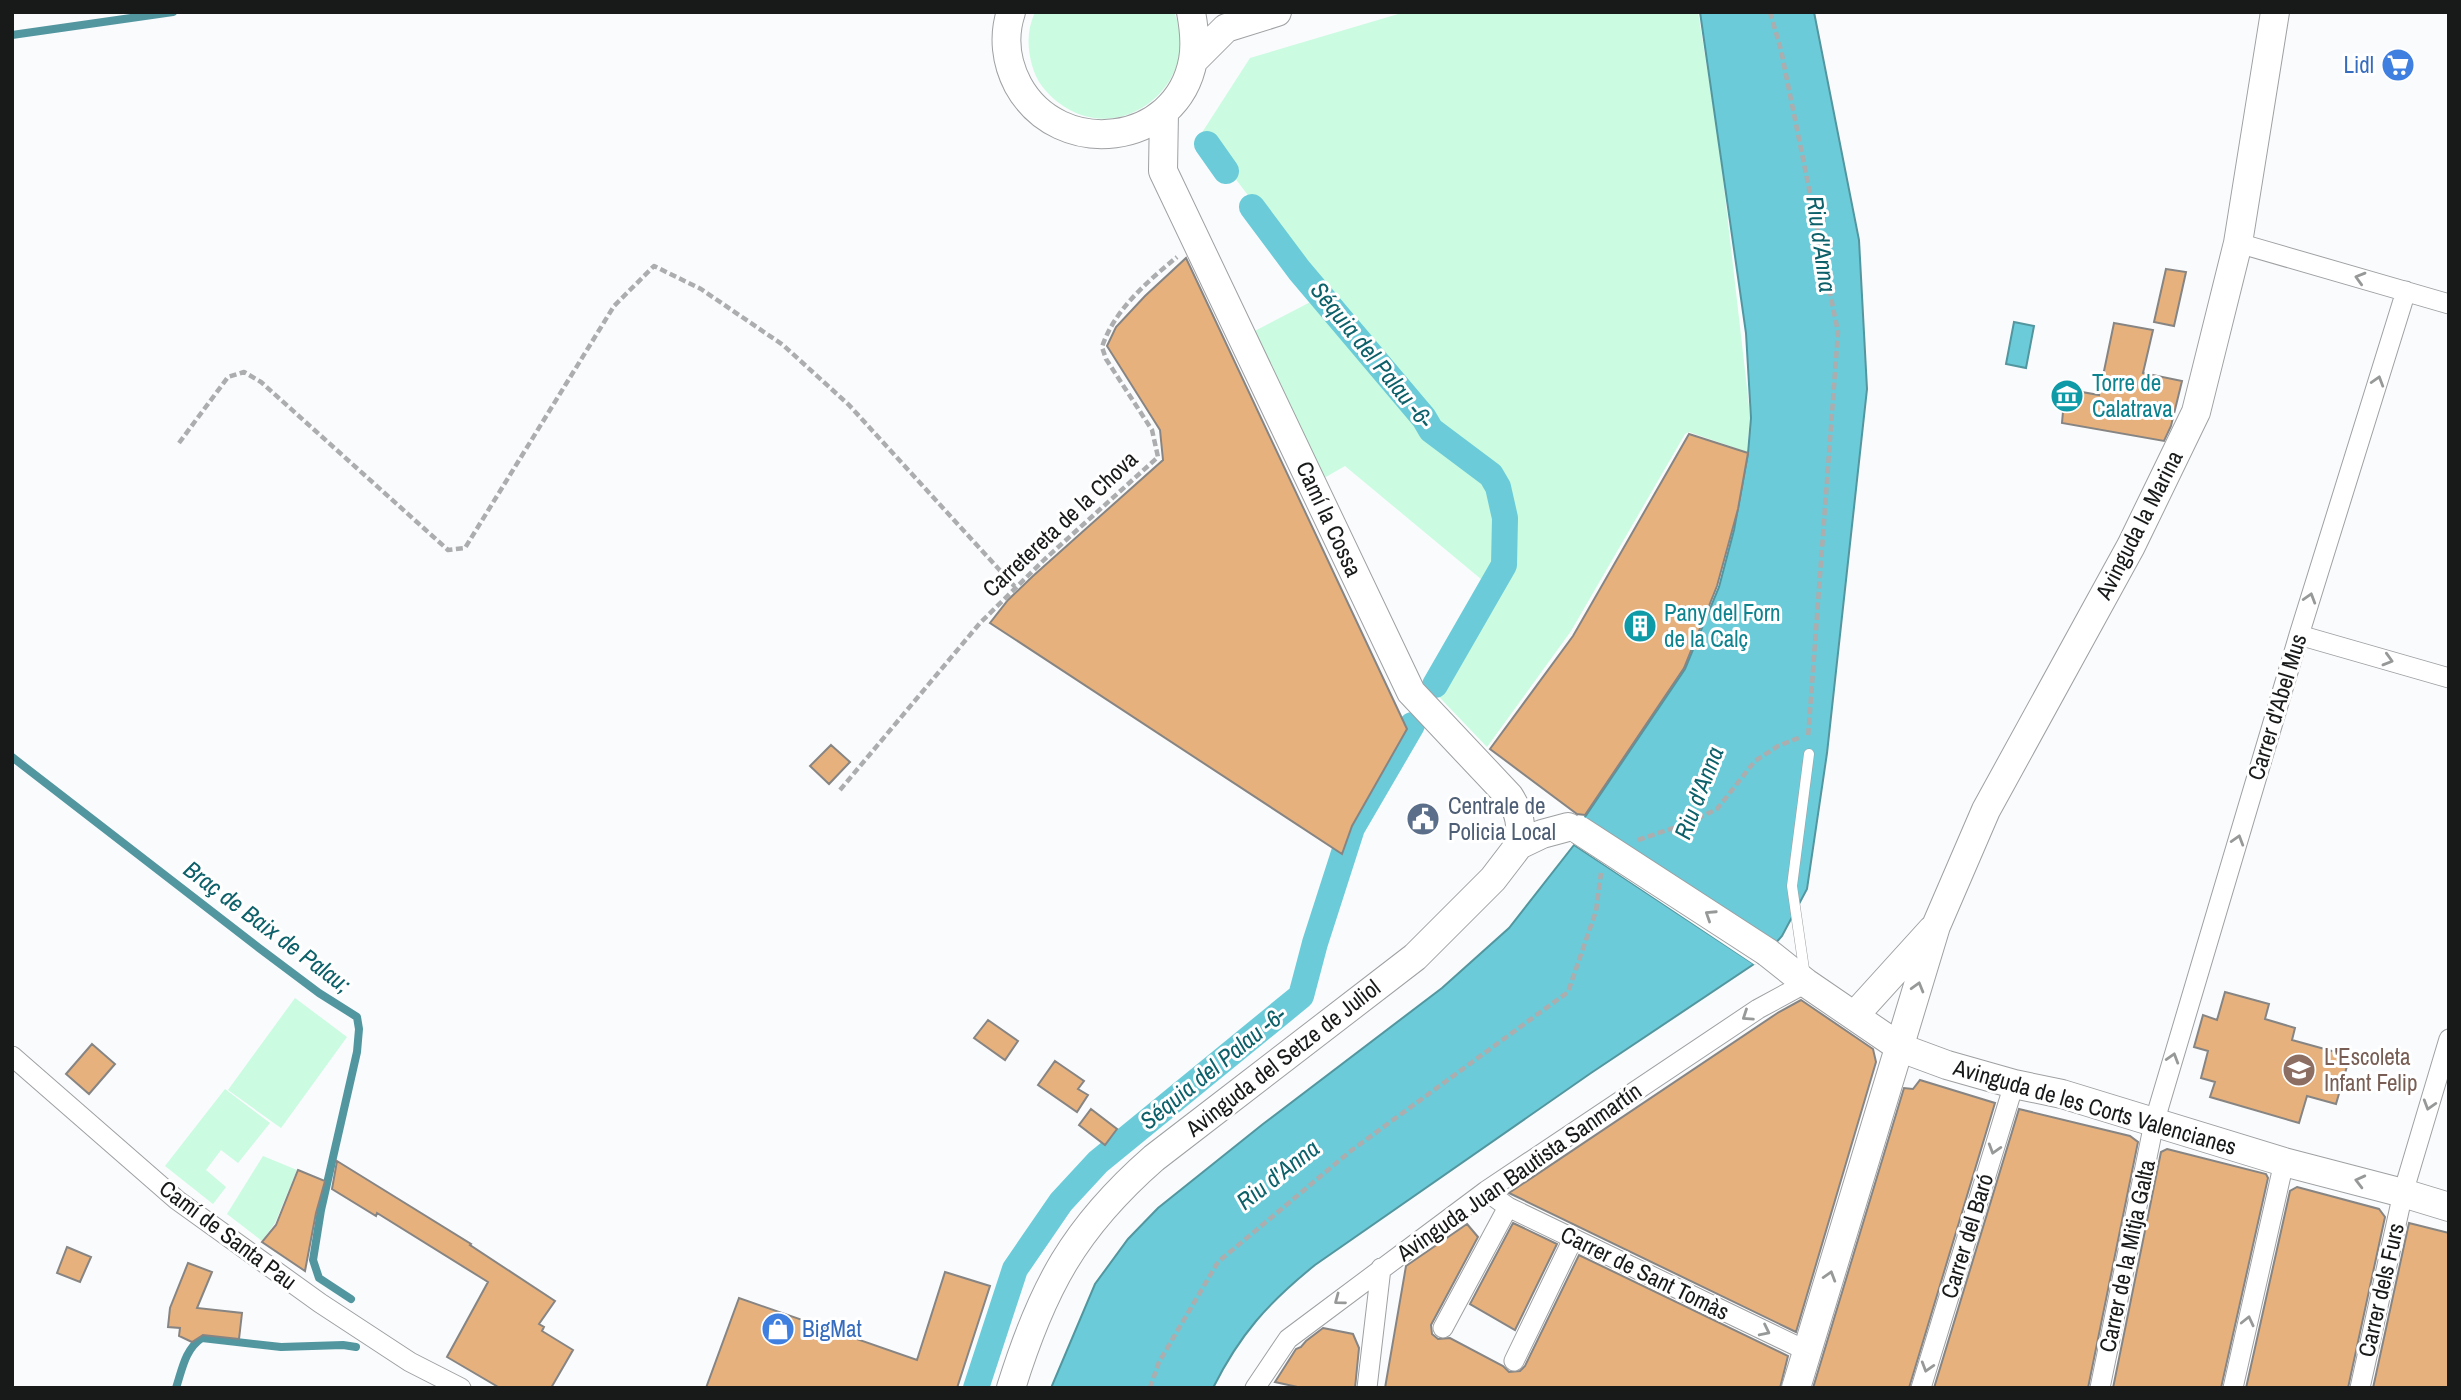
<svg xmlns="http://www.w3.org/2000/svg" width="2461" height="1400" viewBox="0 0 2461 1400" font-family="'Archivo Narrow',sans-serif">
<rect width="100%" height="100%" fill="#f9fbfd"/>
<path fill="#cbfbe0" d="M1035 12H1174C1204 83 1121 150 1059 103 1046 93 1036 81 1032 65 1027 46 1027 30 1035 12Z
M1405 12H1698L1719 144 1747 388 1750 417 1747 452 1689 432 1685 434 1571 631 1487 747 1423 680 1487 584 1345 466 1324 478 1251 333 1324 295 1209 144 1203 131 1250 58Z
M295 998 347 1037 281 1128 228 1090Z
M225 1089 270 1123 238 1163 221 1150 206 1170 226 1187 213 1204 165 1166Z
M263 1156 297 1170 275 1223 262 1241 227 1214Z"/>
<path fill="#6bcbd8" stroke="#52969f" stroke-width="2" d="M1700 12H1814L1859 240 1867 389 1827 753 1807 889 1782 936 1772 947 1583 820 1685 669 1719 587 1734 530 1748 453 1751 418 1746 333Z
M2014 322 2034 326 2026 368 2006 364Z
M1574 845 1754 964 1591 1073 1315 1265C1268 1303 1240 1334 1213 1388H1051L1095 1284 1128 1239 1158 1208 1263 1124 1442 988 1509 928Z"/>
<path fill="#f9fbfd" d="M1574 841 1756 962 1757 963 1755 965 1572 843Z"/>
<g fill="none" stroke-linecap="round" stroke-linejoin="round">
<path stroke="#52969f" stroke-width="8" d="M12 35 173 12
M12 757 259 948 319 993 357 1017 359 1029 357 1052 321 1210 313 1260 319 1278 351 1299
M176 1388C182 1370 185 1349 202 1338L281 1347 343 1345 356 1347"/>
<path stroke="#6bcbd8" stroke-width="26" d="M1207 144 1226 171
M1252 207 1299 270 1424 418 1431 430 1491 475 1498 487 1505 518 1504 565 1435 685
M976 1388 1015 1269 1061 1202 1098 1162 1301 996 1315 943 1352 828 1412 725"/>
</g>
<path fill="#e7b17d" stroke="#878583" stroke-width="2" d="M1186 258 1407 729 1352 826 1342 854 990 623 1008 600 1033 576 1163 460 1160 430 1107 346 1116 327 1145 296Z
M2166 269 2186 272 2174 326 2154 322Z
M2114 323 2153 330 2143 373 2182 381 2171 426 2164 441 2062 423 2065 389 2099 395Z
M1689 434 1748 453 1738 509 1717 586 1684 668 1585 815 1577 814 1490 749 1573 636Z
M831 745 850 762 829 784 810 766Z
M2225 992 2269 1004 2265 1019 2295 1028 2292 1040 2350 1056 2336 1104 2307 1096 2299 1123 2210 1097 2215 1082 2201 1078 2208 1051 2194 1047 2203 1015 2217 1020Z
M1801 1000 1873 1049 1876 1062 1796 1332 1509 1193 1779 1012Z
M988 1020 1018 1041 1005 1060 974 1038Z
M92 1044 115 1064 89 1094 66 1074Z
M1055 1061 1084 1081 1078 1089 1088 1095 1077 1112 1038 1085Z
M1920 1080 1995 1103 1909 1388H1813L1904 1088 1913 1089Z
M1091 1109 1117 1129 1105 1145 1079 1125Z
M2019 1109 2130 1136 2138 1142 2088 1388H1934Z
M2167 1149 2266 1174 2268 1178 2221 1388H2113L2161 1152Z
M337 1161 471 1244 470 1245 555 1301 539 1324 544 1327 542 1331 573 1350 551 1388H500L447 1357 488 1282 377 1213 376 1216 332 1189Z
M298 1170 325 1181 316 1213 305 1271 262 1242 276 1225Z
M2297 1187 2379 1209 2385 1217 2348 1388H2246L2290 1191Z
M1513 1223 1557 1244 1515 1330 1470 1304Z
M2409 1223 2449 1233V1388H2373Z
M1467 1224 1478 1237 1431 1325 1432 1334 1438 1339 1450 1338 1503 1366 1509 1372 1520 1371 1525 1366 1579 1255 1788 1356 1780 1388H1385L1406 1266Z
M67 1247 91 1257 80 1282 57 1273Z
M188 1263 212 1272 197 1308 242 1313 239 1339 203 1335 192 1342 179 1336 180 1328 168 1327 170 1308Z
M945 1272 990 1286 957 1388H706L739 1298 917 1360Z
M1323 1328 1353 1334 1359 1348 1355 1388H1302L1275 1382 1296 1349 1301 1347 1306 1341Z"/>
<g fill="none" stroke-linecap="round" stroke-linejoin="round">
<defs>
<path id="lane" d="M1805 976 1792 886 1809 754"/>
<path id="street" d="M2238 243 2449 304
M2299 635 2449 678
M12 1056 177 1200 320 1303 410 1362 461 1388
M1486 1191 1508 1207 1807 1351
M1443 1328 1508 1207
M1514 1361 1573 1239
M1255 1388 1288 1339 1486 1191 1758 1009 1806 983
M1367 1388 1381 1268
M1921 1388 2014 1084
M2100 1388 2154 1123 2299 635 2406 291
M2233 1388 2284 1162
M2360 1388 2403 1193 2449 1039"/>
<path id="secondary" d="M1011 12C1003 36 1006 62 1018 85 1059 160 1177 147 1193 60 1196 44 1194 28 1191 12
M1193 61 1226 28 1277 12
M1164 112 1163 171 1411 692 1509 796C1520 813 1522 825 1519 845
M1767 952 1806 983 1901 1048 1947 1065 2014 1084 2062 1094 2284 1162 2403 1193 2449 1207
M1854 1016 1932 930
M1011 1388C1042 1288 1074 1228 1154 1158L1415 957 1493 879 1519 845 1542 834 1568 827
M1796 1388 1936 926 1986 810 2131 546 2196 412 2238 243 2275 12"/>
</defs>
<use href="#lane" stroke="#9ea0a2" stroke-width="11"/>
<use href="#street" stroke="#9ea0a2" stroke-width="21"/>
<use href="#secondary" stroke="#9ea0a2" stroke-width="30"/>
<path stroke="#abadae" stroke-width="4.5" stroke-dasharray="7 3.5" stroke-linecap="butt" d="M1770 12 1781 50 1838 332 1808 738
M179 443 228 377 244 372 261 382 448 550 465 548 614 306 654 266 701 289 783 345 849 405 1016 588
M840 790 980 623 1045 559 1158 457 1152 430 1106 359 1102 347C1114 310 1148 281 1177 257
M1638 840 1688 823 1717 809 1755 761 1778 746 1801 737
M1150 1388 1159 1362 1218 1262 1352 1150 1568 992 1596 911 1601 873"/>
<use href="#lane" stroke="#fff" stroke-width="10"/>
<use href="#street" stroke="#fff" stroke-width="19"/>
<use href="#secondary" stroke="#fff" stroke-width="28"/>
<defs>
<path id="secondary-bridge" d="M1579 830 1767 952"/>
</defs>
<use href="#secondary-bridge" stroke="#9ea0a2" stroke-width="30" stroke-linecap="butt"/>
<use href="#secondary-bridge" stroke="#fff" stroke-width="28"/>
</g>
<defs><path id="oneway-chevron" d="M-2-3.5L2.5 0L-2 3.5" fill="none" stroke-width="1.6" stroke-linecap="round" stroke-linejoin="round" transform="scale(1.75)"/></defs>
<g stroke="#979898">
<use href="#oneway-chevron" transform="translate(2360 278) rotate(-164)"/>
<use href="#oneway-chevron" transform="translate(2378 381) rotate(-73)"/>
<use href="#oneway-chevron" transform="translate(2310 598) rotate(-73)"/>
<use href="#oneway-chevron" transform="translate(2388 660) rotate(16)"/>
<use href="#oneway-chevron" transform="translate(2238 840) rotate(-73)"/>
<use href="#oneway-chevron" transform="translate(1710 915) rotate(-147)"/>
<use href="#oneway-chevron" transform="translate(1918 987) rotate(-74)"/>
<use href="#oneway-chevron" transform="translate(1747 1016) rotate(146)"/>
<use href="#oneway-chevron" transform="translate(2173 1058) rotate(-73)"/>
<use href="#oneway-chevron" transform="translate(2429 1105) rotate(107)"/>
<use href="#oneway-chevron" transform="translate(1994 1149) rotate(107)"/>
<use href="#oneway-chevron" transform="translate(2360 1181) rotate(-166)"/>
<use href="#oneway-chevron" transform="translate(1830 1276) rotate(-73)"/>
<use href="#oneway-chevron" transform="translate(1339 1300) rotate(143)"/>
<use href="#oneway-chevron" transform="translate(2248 1321) rotate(-77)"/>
<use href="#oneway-chevron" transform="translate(1765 1331) rotate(26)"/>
<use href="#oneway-chevron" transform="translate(1927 1367) rotate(107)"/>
</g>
<defs>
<symbol id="supermarket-disc" viewBox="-11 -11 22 22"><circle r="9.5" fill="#3f7fe0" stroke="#fff"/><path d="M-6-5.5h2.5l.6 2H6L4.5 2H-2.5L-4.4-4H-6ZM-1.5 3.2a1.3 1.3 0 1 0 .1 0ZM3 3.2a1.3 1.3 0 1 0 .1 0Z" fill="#fff"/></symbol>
<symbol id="museum-disc" viewBox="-11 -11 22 22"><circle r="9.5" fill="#0f9aa8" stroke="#fff"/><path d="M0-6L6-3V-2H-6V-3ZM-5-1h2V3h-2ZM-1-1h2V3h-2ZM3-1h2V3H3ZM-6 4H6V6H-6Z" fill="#fff"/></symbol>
<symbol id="building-disc" viewBox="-11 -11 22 22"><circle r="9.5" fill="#0f9aa8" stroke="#fff"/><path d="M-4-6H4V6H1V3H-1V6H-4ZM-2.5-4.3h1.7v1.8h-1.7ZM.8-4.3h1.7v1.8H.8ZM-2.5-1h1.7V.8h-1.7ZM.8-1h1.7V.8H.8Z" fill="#fff"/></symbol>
<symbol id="civic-disc" viewBox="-11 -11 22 22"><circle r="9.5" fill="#5c6f8a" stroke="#fff"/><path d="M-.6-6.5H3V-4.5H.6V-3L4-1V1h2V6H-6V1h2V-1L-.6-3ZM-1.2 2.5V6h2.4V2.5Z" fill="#fff"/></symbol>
<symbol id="school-disc" viewBox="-11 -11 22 22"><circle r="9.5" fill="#8d6e63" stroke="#fff"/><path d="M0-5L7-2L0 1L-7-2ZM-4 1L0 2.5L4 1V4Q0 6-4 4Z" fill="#fff"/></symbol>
<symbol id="shop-disc" viewBox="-11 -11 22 22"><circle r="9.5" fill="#3f7fe0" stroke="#fff"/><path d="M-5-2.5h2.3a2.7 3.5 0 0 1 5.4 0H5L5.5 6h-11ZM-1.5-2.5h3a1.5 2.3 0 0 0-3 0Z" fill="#fff"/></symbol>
</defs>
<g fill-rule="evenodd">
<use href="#supermarket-disc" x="2379" y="46" width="38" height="38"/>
<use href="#museum-disc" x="2048" y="377" width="38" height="38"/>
<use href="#building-disc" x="1621" y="607" width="38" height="38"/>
<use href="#civic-disc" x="1404" y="800" width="38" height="38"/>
<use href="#school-disc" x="2280" y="1051" width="38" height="38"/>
<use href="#shop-disc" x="759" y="1310" width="38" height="38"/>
</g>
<g text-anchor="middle" stroke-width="6" stroke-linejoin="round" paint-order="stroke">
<g font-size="23" fill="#366cbe" stroke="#fff" text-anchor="end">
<text x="2374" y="73">Lidl</text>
<text x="802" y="1337" text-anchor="start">BigMat</text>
</g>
<g font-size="23" fill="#0d838f" stroke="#fff" text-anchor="start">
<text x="2092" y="391">Torre de<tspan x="2092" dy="26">Calatrava</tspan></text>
<text x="1664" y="621">Pany del Forn<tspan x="1664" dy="26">de la Calç</tspan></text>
</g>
<g font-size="23" fill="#181919" stroke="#fff">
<text transform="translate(1329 519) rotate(65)" y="8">Camí la Cossa</text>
<text transform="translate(1060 524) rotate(-43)" y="8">Carretereta de la Chova</text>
<text transform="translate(2139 525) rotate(-63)" y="8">Avinguda la Marina</text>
<text transform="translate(2277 707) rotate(-73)" y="8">Carrer d'Abel Mus</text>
<text transform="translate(1283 1058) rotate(-38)" y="8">Avinguda del Setze de Juliol</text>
<text transform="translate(2095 1107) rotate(16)" y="8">Avinguda de les Corts Valencianes</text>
<text transform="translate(1519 1172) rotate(-35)" y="8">Avinguda Juan Bautista Sanmartín</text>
<text transform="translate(228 1235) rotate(37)" y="8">Camí de Santa Pau</text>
<text transform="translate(1967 1236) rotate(-73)" y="8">Carrer del Baró</text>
<text transform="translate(2127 1256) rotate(-78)" y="8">Carrer de la Mitja Galta</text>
<text transform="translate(1645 1273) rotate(26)" y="8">Carrer de Sant Tomàs</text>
<text transform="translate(2381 1290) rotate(-77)" y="8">Carrer dels Furs</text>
</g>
<g font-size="23" fill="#4e5e75" stroke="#fff" text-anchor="start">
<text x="1448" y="814">Centrale de<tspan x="1448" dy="26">Policia Local</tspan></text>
</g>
<g font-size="23" fill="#785e54" stroke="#fff" text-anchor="start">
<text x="2324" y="1065">L'Escoleta<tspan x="2324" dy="26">Infant Felip</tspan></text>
</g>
<g font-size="24" font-style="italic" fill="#0c6069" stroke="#fff">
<text transform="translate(1821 244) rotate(82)" y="8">Riu d'Anna</text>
<text transform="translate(1372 355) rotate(51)" y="8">Séquia del Palau -6-</text>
<text transform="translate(1699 793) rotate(-69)" y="8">Riu d'Anna</text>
<text transform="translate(267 927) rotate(37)" y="8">Braç de Baix de Palau;</text>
<text transform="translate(1213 1068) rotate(-39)" y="8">Séquia del Palau -6-</text>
<text transform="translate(1278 1175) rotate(-38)" y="8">Riu d'Anna</text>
</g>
</g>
<rect width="2461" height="1400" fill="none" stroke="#181919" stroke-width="28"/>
</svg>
